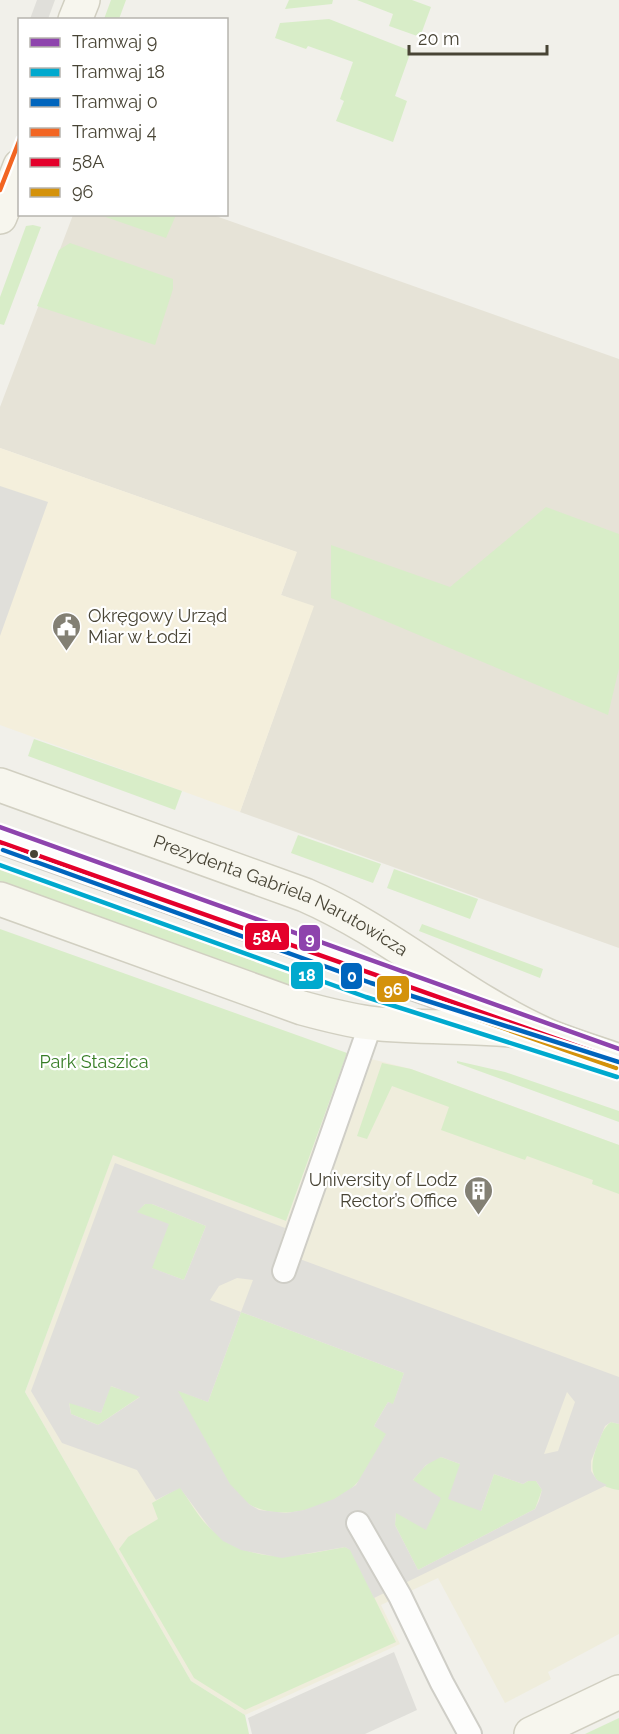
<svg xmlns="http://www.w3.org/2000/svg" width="619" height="1734" viewBox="0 0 619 1734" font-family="Raleway,sans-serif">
<rect width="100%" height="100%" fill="#f1f0ea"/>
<path fill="#e6e3d7" d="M73 215H213L619 359V948L240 812 313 607 281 595 296 552 0 448V407Z"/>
<path fill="#f4efdc" d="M0 448 297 552 281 595 314 606 240 812 0 725Z"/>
<path fill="#efeddc" d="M347 1053 411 1069 619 1145V1634L548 1672 551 1679 505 1703 438 1578 381 1605 400 1644 245 1715 191 1681 25 1392 113 1154 286 1221Z"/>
<path fill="#d8edc8" d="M111 0H126L119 19H104Z
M289 0H333L332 4 285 9Z
M357 0H412L431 7 420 37 389 26 393 14Z
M329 19 411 51 395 96 407 101 393 142 336 121 344 101 340 99 353 62 308 46 306 49 275 38 280 23Z
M100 215H176L166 238Z
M33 225 41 227 4 325 0 324V297L26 226Z
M70 243 173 279V289L155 345 37 306 59 250Z
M546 507 619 534V668L608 715 331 598V545L450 587Z
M34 739 182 791 175 810 28 756Z
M298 835 381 864 373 883 291 853Z
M394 869 478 899 470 919 387 888Z
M0 870 306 980 309 987 302 991 0 885Z
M422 924 543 969 540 978 419 931Z
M0 929 347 1053 286 1221 113 1155 25 1392 191 1681 245 1715 249 1734H0Z
M457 1061 505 1072 619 1111V1122L457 1063Z
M382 1063 411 1069 619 1145V1194L592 1184 593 1180 527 1156 525 1160 441 1130 449 1107 392 1086 367 1139 357 1136Z
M145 1204H152L206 1226 184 1280 151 1268 137 1211Z
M241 1312 404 1373 393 1405 388 1402 374 1426 387 1433C377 1449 369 1472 355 1485 328 1511 265 1527 237 1494 214 1466 195 1423 177 1390L208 1402Z
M110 1386 141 1396 98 1425 71 1414 69 1402 101 1413Z
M611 1422 619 1424V1490C591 1486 588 1469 597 1446 601 1436 603 1428 611 1422Z
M441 1457 460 1464 481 1511 494 1474 523 1484 528 1481H536L542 1490 535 1509 418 1570 395 1525 396 1512 426 1529 413 1480C421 1471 428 1460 441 1457Z
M180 1487C189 1500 198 1517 210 1528 254 1567 293 1557 345 1547L351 1550 396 1642 245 1710 194 1678 119 1549 128 1537 158 1519 152 1503Z
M619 1718V1734H585Z"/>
<path fill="#e0dfda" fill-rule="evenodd" d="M37 0H55L48 19H30Z
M0 486 48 502 0 636Z
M115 1163 285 1228 278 1251 619 1377V1424L611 1422 605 1426 591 1461V1471L597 1480 607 1485 374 1598 350 1550 345 1547 282 1558 241 1550 223 1541 209 1527 180 1488 156 1500 137 1470 62 1443 31 1391ZM145 1204H152L206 1226 184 1280 152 1268 169 1224 137 1212ZM237 1278 253 1280 241 1312 210 1300 219 1286ZM241 1312 404 1373 393 1404 388 1402 374 1426 386 1434 356 1485 334 1499 304 1510 286 1513 259 1510 249 1504 230 1484 178 1391 208 1402ZM111 1386 140 1397 98 1425 71 1414 69 1403 101 1413ZM567 1392 575 1402 558 1451 544 1454ZM441 1457 460 1464 448 1499 481 1511 494 1474 523 1484 528 1481H536L542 1490 539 1501 535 1509 418 1570 395 1525 396 1513 426 1530 441 1498 413 1480 426 1465Z
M394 1652 417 1710 365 1734H252L248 1718Z"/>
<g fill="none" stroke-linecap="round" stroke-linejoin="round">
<defs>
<path id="lane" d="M0 842 482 1013
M284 1271 371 1023
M358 1523 400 1596 442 1683 470 1734"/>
<g id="secondary">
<path d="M75 20 83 0"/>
<path d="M0 217 20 166"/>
<path id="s1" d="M0 785 305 895C390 932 461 997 546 1035 569 1045 595 1052 619 1061"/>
<path d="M0 899 302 1008C324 1014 347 1020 370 1023 423 1029 476 1025 529 1032"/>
<path d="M531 1734 619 1692"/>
</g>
</defs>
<use href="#lane" stroke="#cfcec7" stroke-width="26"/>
<use href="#secondary" stroke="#d1cfc1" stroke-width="36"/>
<use href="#lane" stroke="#fdfdfc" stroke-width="22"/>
<use href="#secondary" stroke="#f7f6ee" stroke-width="33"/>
<defs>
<path id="bus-1" d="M0 842 619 1061"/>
<path id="bus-2" d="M0 850 616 1068"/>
</defs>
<use href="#bus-1" stroke="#fff" stroke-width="9"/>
<use href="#bus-2" stroke="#fff" stroke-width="9"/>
<use href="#bus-1" stroke="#e4002b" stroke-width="4.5"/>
<use href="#bus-2" stroke="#d4920b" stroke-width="4.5"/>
<defs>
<path id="tram-1" d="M0 827 619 1049"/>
<path id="tram-2" d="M0 865 366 997 617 1077"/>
<path id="tram-3" d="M3 850 371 983 619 1062"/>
<path id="tram-4" d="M0 190 20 139"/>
</defs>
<use href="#tram-1" stroke="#fff" stroke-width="9"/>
<use href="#tram-2" stroke="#fff" stroke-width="9"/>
<use href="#tram-3" stroke="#fff" stroke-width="9"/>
<use href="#tram-4" stroke="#fff" stroke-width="9"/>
<use href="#tram-1" stroke="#8e44ad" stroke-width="4.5"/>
<use href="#tram-2" stroke="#00a9ce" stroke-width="4.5"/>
<use href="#tram-3" stroke="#0065bd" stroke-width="4.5"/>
<use href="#tram-4" stroke="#f26522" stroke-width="4.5"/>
</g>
<defs>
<symbol id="civic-pin" viewBox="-11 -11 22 30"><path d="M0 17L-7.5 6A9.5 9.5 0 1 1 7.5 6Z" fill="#838074" stroke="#fff"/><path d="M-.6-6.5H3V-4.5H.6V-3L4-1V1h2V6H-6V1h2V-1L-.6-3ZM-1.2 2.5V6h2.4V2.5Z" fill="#fff"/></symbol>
<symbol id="building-pin" viewBox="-11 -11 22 30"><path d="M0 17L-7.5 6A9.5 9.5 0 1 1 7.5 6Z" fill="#838074" stroke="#fff"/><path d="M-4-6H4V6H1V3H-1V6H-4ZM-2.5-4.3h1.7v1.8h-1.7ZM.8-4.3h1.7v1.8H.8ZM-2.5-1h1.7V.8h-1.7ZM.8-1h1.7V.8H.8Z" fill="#fff"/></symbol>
</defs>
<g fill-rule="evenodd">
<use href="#civic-pin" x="50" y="610" width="33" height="45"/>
<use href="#building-pin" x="462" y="1174" width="33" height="45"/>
</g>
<circle fill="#484435" stroke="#fff" stroke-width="2" cx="34" cy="854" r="5"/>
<g text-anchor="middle" stroke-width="4.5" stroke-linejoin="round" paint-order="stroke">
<g font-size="18" fill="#484435" stroke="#fff" text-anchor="start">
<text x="88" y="622">Okręgowy Urząd<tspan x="88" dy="21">Miar w Łodzi</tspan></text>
<text x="457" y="1186" text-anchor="end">University of Lodz<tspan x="457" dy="21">Rector’s Office</tspan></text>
</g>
<g font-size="18" fill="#484435" stroke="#fff">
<text dy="6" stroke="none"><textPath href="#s1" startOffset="302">Prezydenta Gabriela Narutowicza</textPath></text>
</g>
<g font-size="18" fill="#367d25" stroke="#fff">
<text x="94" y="1068">Park Staszica</text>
</g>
</g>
<g stroke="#fff" stroke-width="2">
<rect x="244" y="922" width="46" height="29" rx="6" fill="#e4002b"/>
<rect x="298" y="924" width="23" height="28" rx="6" fill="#8e44ad"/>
<rect x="290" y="961" width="34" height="29" rx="6" fill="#00a9ce"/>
<rect x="340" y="962" width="23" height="28" rx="6" fill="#0065bd"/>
<rect x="376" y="975" width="34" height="28" rx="6" fill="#d4920b"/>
</g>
<g font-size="16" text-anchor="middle" font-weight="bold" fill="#fff">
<text x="267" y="942">58A</text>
<text x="310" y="944">9</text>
<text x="307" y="981">18</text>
<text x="352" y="982">0</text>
<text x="393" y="995">96</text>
</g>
<rect x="18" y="18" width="210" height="198" fill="#ffffff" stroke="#b6b4ae" stroke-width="1.5"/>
<rect x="30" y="38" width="30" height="9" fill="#8e44ad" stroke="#b6b4ae" stroke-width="1.5"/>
<text x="72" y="48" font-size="18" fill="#484435">Tramwaj 9</text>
<rect x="30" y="68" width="30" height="9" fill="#00a9ce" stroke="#b6b4ae" stroke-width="1.5"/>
<text x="72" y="78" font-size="18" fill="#484435">Tramwaj 18</text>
<rect x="30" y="98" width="30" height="9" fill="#0065bd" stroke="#b6b4ae" stroke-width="1.5"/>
<text x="72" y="108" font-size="18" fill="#484435">Tramwaj 0</text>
<rect x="30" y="128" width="30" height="9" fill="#f26522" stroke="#b6b4ae" stroke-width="1.5"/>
<text x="72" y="138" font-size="18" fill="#484435">Tramwaj 4</text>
<rect x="30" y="158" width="30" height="9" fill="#e4002b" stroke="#b6b4ae" stroke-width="1.5"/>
<text x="72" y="168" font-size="18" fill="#484435">58A</text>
<rect x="30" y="188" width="30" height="9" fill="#d4920b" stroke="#b6b4ae" stroke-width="1.5"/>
<text x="72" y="198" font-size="18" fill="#484435">96</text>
<path d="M409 45v9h138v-9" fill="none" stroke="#484435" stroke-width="3"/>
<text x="418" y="45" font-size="18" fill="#484435" stroke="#ffffff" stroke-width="4.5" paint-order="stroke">20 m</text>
</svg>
